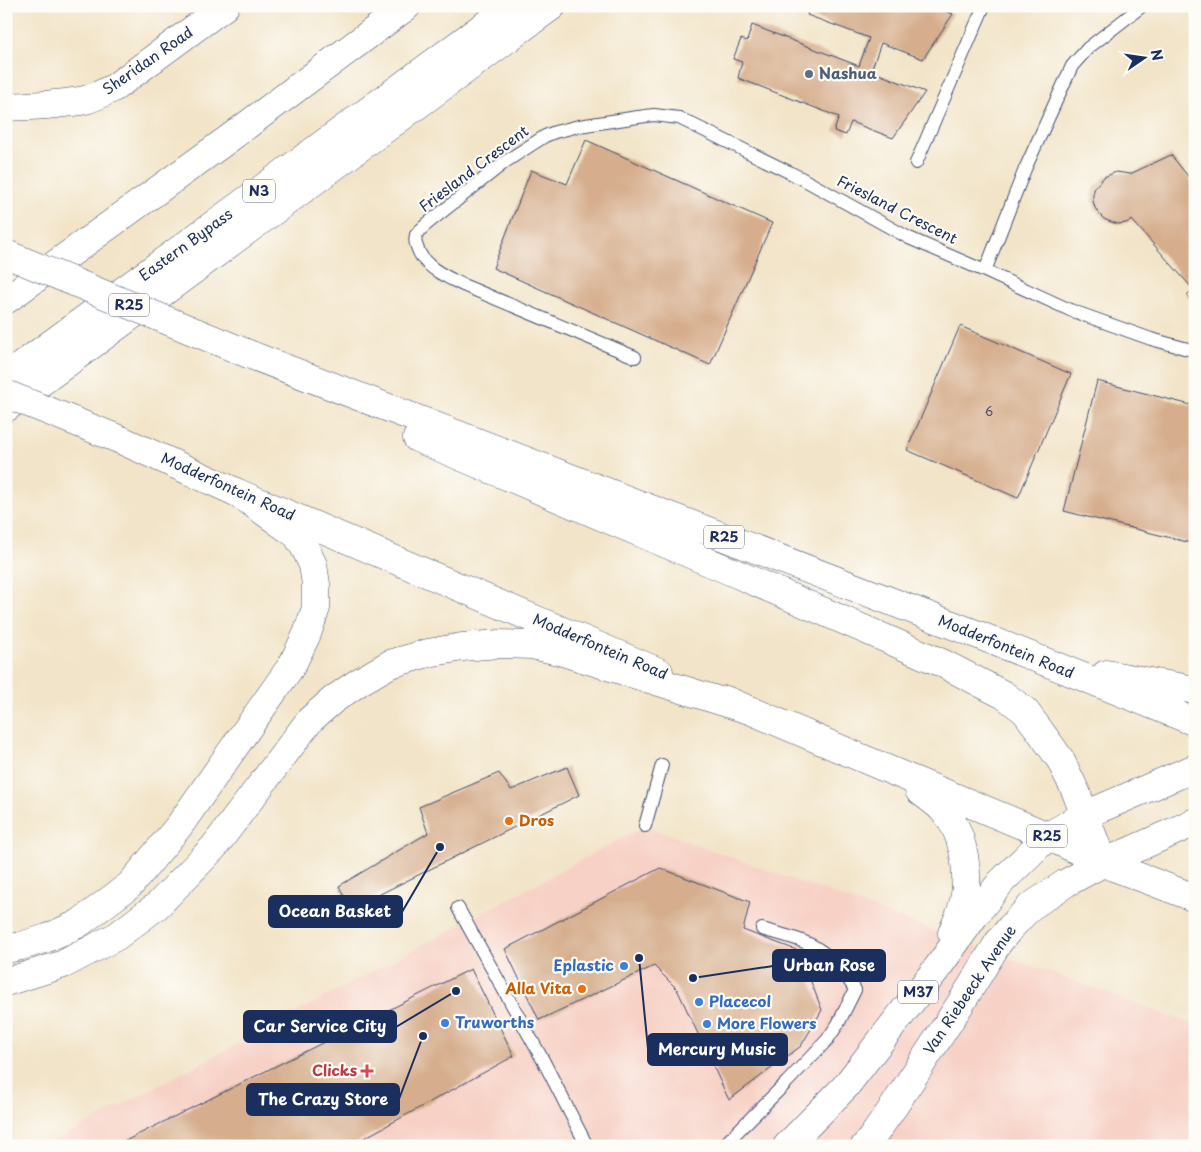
<svg xmlns="http://www.w3.org/2000/svg" width="1201" height="1152" viewBox="0 0 1201 1152" font-family="'Playpen Sans',sans-serif">
<rect width="100%" height="100%" fill="#fdfcf7"/>
<filter id="ink" filterUnits="userSpaceOnUse"><feTurbulence type="fractalNoise" baseFrequency=".02" numOctaves="2"/><feDisplacementMap in="SourceGraphic" scale="10" xChannelSelector="R" yChannelSelector="G"/><feConvolveMatrix kernelMatrix="1 2 1 2 8 2 1 2 1" color-interpolation-filters="sRGB"/></filter>
<filter id="wash" filterUnits="userSpaceOnUse"><feTurbulence type="fractalNoise" baseFrequency=".0096" numOctaves="4" result="noise"/><feDisplacementMap in="SourceGraphic" scale="20" xChannelSelector="R" yChannelSelector="G"/><feGaussianBlur stdDeviation="1.12" result="paint"/><feColorMatrix in="noise" values="0 0 0 0 0 0 0 0 0 0 0 0 0 0 0 0 0 1.4 0 .05"/><feComposite in="paint" operator="in"/></filter>
<g filter="url(#wash)">
<rect width="100%" height="100%" fill="#f2e4c8"/>
<path fill="#f7d1c6" d="M645 826 1195 1025V1146H46Z"/>
<g id="blocks">
<path fill="#d6ae8d" d="M810 6H932L953 14 923 59 881 43 871 71 925 92 893 138 851 122 846 135 834 131 839 117 738 78 742 62 733 59 741 39 747 41 752 25 859 66 869 38 807 15Z
M586 140 772 223 710 365 493 268 531 170 567 184Z
M1171 155 1195 185V302H1193L1187 295 1193 289 1132 220 1126 223 1118 224 1111 222 1104 219 1099 214 1095 208 1093 201V194L1095 187 1104 177 1116 172 1130 174Z
M960 326 1071 374 1018 498 907 450Z
M1097 381 1195 406V544L1064 511Z
M567 767 579 795 350 909 339 886 428 833 419 807 499 773 511 790Z
M660 868 750 902 743 930 799 951 822 1010 801 1046 729 1100 677 989 654 966 539 1020 505 949Z
M471 969 514 1056 355 1143 356 1146H115Z"/>
</g>
</g>
<g filter="url(#ink)">
<use href="#blocks" fill-opacity="0" stroke="#3b4a6e" stroke-width="1"/>
<g fill="none" stroke-linecap="round" stroke-linejoin="round">
<defs>
<path id="service" d="M916 163 984 6
M985 271 1025 169 1072 66 1088 48 1142 6
M635 357 463 285C445 276 423 267 417 247 415 243 415 239 416 235 418 231 424 227 428 223L505 162 545 136 555 132 579 126 638 117 654 115 679 118 801 178 909 238 985 271 1070 310 1151 339 1195 351
M645 826 662 765
M458 908 544 1062 587 1146
M723 1146 787 1082 827 1040 838 1024 855 990C846 974 834 959 818 949 804 939 778 934 762 929"/>
<path id="tertiary" d="M6 107C31 106 62 105 85 100 96 97 105 92 115 87L225 6"/>
<path id="primary" d="M251 355 981 636 1195 722
M417 438 730 571 942 663 1004 695 1025 711 1040 731 1060 759 1076 792 1103 863
M121 440 238 493 659 672
M1106 674 1195 690
M726 700 899 774 1048 836 1103 863 1195 898
M919 790C927 797 936 802 943 810 965 832 971 879 962 908 960 916 955 925 952 933
M787 1146 845 1087 938 967 975 915 1001 882 1048 836 1085 815 1195 768
M865 1146 871 1139 894 1106 961 1003 998 943 1011 927 1030 907 1066 883 1103 863 1195 822"/>
<path id="motorway" d="M6 300 227 140 407 6
M6 377 511 6
M6 408 552 6
M6 949 21 946 47 938 78 924 130 885 179 826 292 665 307 634 316 608V584L313 565 306 550 297 535 238 493
M6 982 64 964 117 936 158 905 214 847 310 720 333 700 359 682 390 664 428 653 462 647 499 644 532 645 559 651 749 710"/>
</defs>
<use href="#service" stroke="#3b4a6e" stroke-width="14"/>
<use href="#tertiary" stroke="#3b4a6e" stroke-width="29"/>
<use href="#primary" stroke="#3b4a6e" stroke-width="29"/>
<use href="#motorway" stroke="#3b4a6e" stroke-width="29"/>
<use href="#service" stroke="#fff" stroke-width="12"/>
<use href="#tertiary" stroke="#fff" stroke-width="28"/>
<use href="#primary" stroke="#fff" stroke-width="28"/>
<use href="#motorway" stroke="#fff" stroke-width="28"/>
<defs>
<path id="primary-bridge" d="M6 254 251 355
M6 394 121 440"/>
</defs>
<use href="#primary-bridge" stroke="#3b4a6e" stroke-width="29" stroke-linecap="butt"/>
<use href="#primary-bridge" stroke="#fff" stroke-width="28"/>
</g>
</g>
<circle fill="#5c6f8a" stroke="#fdfcf7" stroke-width="2" cx="809" cy="74" r="5"/>
<g fill="#e8710a" stroke="#fdfcf7" stroke-width="2">
<circle cx="509" cy="821" r="5"/>
<circle cx="582" cy="989" r="5"/>
</g>
<g fill="#3f7fe0" stroke="#fdfcf7" stroke-width="2">
<circle cx="624" cy="966" r="5"/>
<circle cx="699" cy="1002" r="5"/>
<circle cx="445" cy="1023" r="5"/>
<circle cx="707" cy="1024" r="5"/>
</g>
<path fill="#e0444e" stroke="#fdfcf7" stroke-width="2" d="M364.5 1063.5h5v5h5v5h-5v5h-5v-5h-5v-5h5z"/>
<g text-anchor="middle" stroke-width="4.5" stroke-linejoin="round" paint-order="stroke">
<g font-size="12" fill="#4a4f6a">
<text x="989" y="416">6</text>
</g>
<g fill="#fdfcf7" stroke="#5f6c8c" stroke-width="1">
<rect x="243" y="179.5" width="32" height="23" rx="4"/>
<rect x="109" y="293.5" width="40" height="23" rx="4"/>
<rect x="704" y="525.5" width="40" height="23" rx="4"/>
<rect x="1027" y="824.5" width="40" height="23" rx="4"/>
<rect x="898" y="980.5" width="40" height="23" rx="4"/>
</g>
<g font-size="14" font-weight="bold" fill="#1b2f5e">
<text x="259" y="196">N3</text>
<text x="129" y="310">R25</text>
<text x="724" y="542">R25</text>
<text x="1047" y="841">R25</text>
<text x="918" y="997">M37</text>
</g>
<g font-size="15" fill="#1b2f5e" stroke="#fdfcf7">
<text transform="translate(148 61) rotate(-35)" y="5">Sheridan Road</text>
<text transform="translate(474 169) rotate(-37)" y="5">Friesland Crescent</text>
<text transform="translate(897 210) rotate(27)" y="5">Friesland Crescent</text>
<text transform="translate(186 245) rotate(-36)" y="5">Eastern Bypass</text>
<text transform="translate(228 487) rotate(24)" y="5">Modderfontein Road</text>
<text transform="translate(600 647) rotate(23)" y="5">Modderfontein Road</text>
<text transform="translate(1006 647) rotate(22)" y="5">Modderfontein Road</text>
<text transform="translate(970 990) rotate(-56)" y="5">Van Riebeeck Avenue</text>
</g>
<g font-size="15" font-weight="bold" fill="#4e5e75" stroke="#fdfcf7" text-anchor="start">
<text x="819" y="79">Nashua</text>
</g>
<g font-size="15" font-weight="bold" fill="#c56008" stroke="#fdfcf7" text-anchor="start">
<text x="519" y="826">Dros</text>
<text x="572" y="994" text-anchor="end">Alla Vita</text>
</g>
<g font-size="15" font-weight="bold" fill="#366cbe" stroke="#fdfcf7" text-anchor="start">
<text x="614" y="971" text-anchor="end">Eplastic</text>
<text x="709" y="1007">Placecol</text>
<text x="455" y="1028">Truworths</text>
<text x="717" y="1029">More Flowers</text>
</g>
<g font-size="15" font-weight="bold" fill="#be3a42" stroke="#fdfcf7" text-anchor="end">
<text x="357" y="1076">Clicks</text>
</g>
</g>
<path fill="none" stroke="#1b2f5e" stroke-width="2" d="M440 847L402 912M693 978L773 966M456 991L396 1027M639 958L648 1049M423 1036L399 1099"/>
<g fill="#1b2f5e" stroke="#fdfcf7" stroke-width="2">
<circle cx="440" cy="847" r="5"/>
<circle cx="693" cy="978" r="5"/>
<circle cx="456" cy="991" r="5"/>
<circle cx="639" cy="958" r="5"/>
<circle cx="423" cy="1036" r="5"/>
</g>
<g fill="#1b2f5e" stroke="#1b2f5e" stroke-width="2">
<rect x="269" y="896" width="133" height="31" rx="5"/>
<rect x="773" y="950" width="112" height="31" rx="5"/>
<rect x="244" y="1011" width="152" height="31" rx="5"/>
<rect x="648" y="1034" width="139" height="31" rx="5"/>
<rect x="247" y="1084" width="152" height="31" rx="5"/>
</g>
<g font-size="16" text-anchor="middle" font-weight="bold" fill="#fff">
<text x="335" y="917">Ocean Basket</text>
<text x="829" y="971">Urban Rose</text>
<text x="320" y="1032">Car Service City</text>
<text x="717" y="1055">Mercury Music</text>
<text x="323" y="1105">The Crazy Store</text>
</g>
<rect width="1201" height="1152" fill="none" stroke="#fdfcf7" stroke-width="25"/>
<g transform="translate(1144 58) rotate(77)" stroke="#fdfcf7" stroke-width="4" paint-order="stroke">
<path d="M0-4L9 19L0 12L-9 19Z" fill="#1b2f5e"/>
<text y="-8" font-size="14" font-weight="bold" text-anchor="middle" fill="#1b2f5e">N</text>
</g>
</svg>
